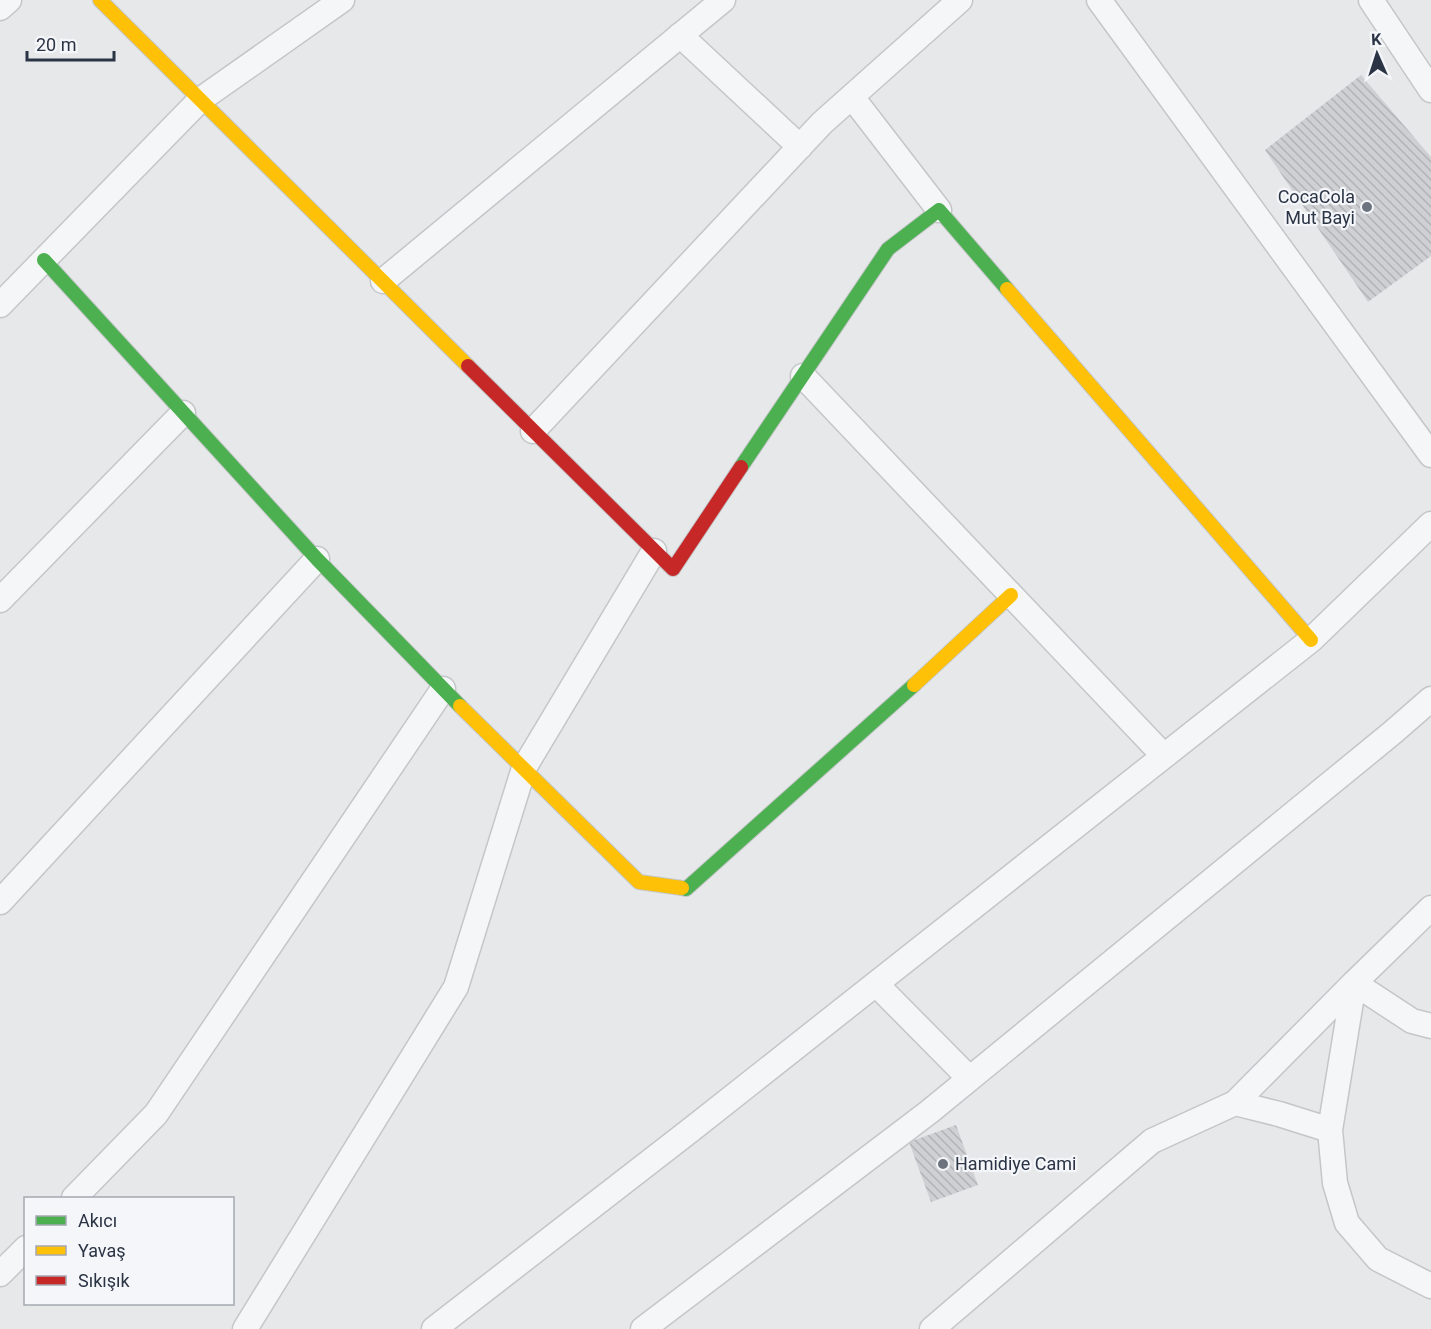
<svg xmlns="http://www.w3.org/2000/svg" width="1431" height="1329" viewBox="0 0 1431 1329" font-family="Roboto,sans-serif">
<defs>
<pattern id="building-back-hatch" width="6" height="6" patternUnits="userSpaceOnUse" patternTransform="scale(1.5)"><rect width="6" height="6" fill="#ced0d3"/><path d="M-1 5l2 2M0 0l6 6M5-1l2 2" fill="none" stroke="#b1b3b6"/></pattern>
</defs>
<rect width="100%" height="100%" fill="#e6e8ea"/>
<path fill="url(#building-back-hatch)" d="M1361 75 1431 157V256L1368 302 1265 150Z
M956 1125 978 1185 931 1202 909 1142Z"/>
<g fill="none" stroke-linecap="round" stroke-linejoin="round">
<defs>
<path id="street" d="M1099 0 1431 455
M1371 0 1431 90
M0 8 9 0
M680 35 800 147
M852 97 939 210
M383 281 723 0
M0 305 200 100 342 0
M803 376 1164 756
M533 431 822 123 960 0
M0 600 183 413
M0 902 317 559
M1431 908 1354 983 1330 1130 1335 1183 1347 1223 1378 1259 1431 1286
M876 984 969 1078
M1235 1103 1279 1114 1330 1130
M74 1198 156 1114 443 689
M0 1274 26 1248
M245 1329 456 987 524 768 654 551
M434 1329 692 1129 1311 640 1431 524
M643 1329 929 1112 1392 733 1431 699
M932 1329 1152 1141 1235 1103 1354 983 1412 1021 1431 1026"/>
<path id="fast" d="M44 260 317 559 460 706
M741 467 888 249 939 210 1007 289
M682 888 686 889 914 685"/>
<path id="slow" d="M100 0 468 366
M1007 289 1311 640
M914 685 1011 595
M460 706 639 882 682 888"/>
<path id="jam" d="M468 366 673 569 741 467"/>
</defs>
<use href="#street" stroke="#c4c6c8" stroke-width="27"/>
<use href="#fast" stroke="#c4c6c8" stroke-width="16"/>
<use href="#slow" stroke="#c4c6c8" stroke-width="16"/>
<use href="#jam" stroke="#c4c6c8" stroke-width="16"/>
<use href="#street" stroke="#f5f6f7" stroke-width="24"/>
<use href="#fast" stroke="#4caf50" stroke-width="14"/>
<use href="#slow" stroke="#ffc107" stroke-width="14"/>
<use href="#jam" stroke="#c62828" stroke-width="14"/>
</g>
<g fill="#6c737f" stroke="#f4f6f9" stroke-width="2">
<circle cx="1367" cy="207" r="6"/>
<circle cx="943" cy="1164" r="6"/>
</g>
<g text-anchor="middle" stroke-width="4.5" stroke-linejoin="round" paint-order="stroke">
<g font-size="18" fill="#2b3445" stroke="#f4f6f9" text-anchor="end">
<text x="1355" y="203">CocaCola<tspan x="1355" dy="21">Mut Bayi</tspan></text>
<text x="955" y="1170" text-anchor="start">Hamidiye Cami</text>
</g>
</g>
<rect x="24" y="1197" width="210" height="108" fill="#f4f6f9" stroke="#a4a8b1" stroke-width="1.5"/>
<rect x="36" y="1216" width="30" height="9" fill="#4caf50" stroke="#a4a8b1" stroke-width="1.5"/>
<text x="78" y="1227" font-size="18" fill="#2b3445">Akıcı</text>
<rect x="36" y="1246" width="30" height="9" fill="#ffc107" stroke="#a4a8b1" stroke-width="1.5"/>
<text x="78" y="1257" font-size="18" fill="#2b3445">Yavaş</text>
<rect x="36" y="1276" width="30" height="9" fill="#c62828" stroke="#a4a8b1" stroke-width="1.5"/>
<text x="78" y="1287" font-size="18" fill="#2b3445">Sıkışık</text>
<g transform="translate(1377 54) rotate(357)" stroke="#f4f6f9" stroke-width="4.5" paint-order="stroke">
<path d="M0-4.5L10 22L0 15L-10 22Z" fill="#2b3445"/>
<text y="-9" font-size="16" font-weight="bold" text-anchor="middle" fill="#2b3445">K</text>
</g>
<path d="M27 51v9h87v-9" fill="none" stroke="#2b3445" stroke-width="3"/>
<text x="36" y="51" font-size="18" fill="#2b3445" stroke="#f4f6f9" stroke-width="4.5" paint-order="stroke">20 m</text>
</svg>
